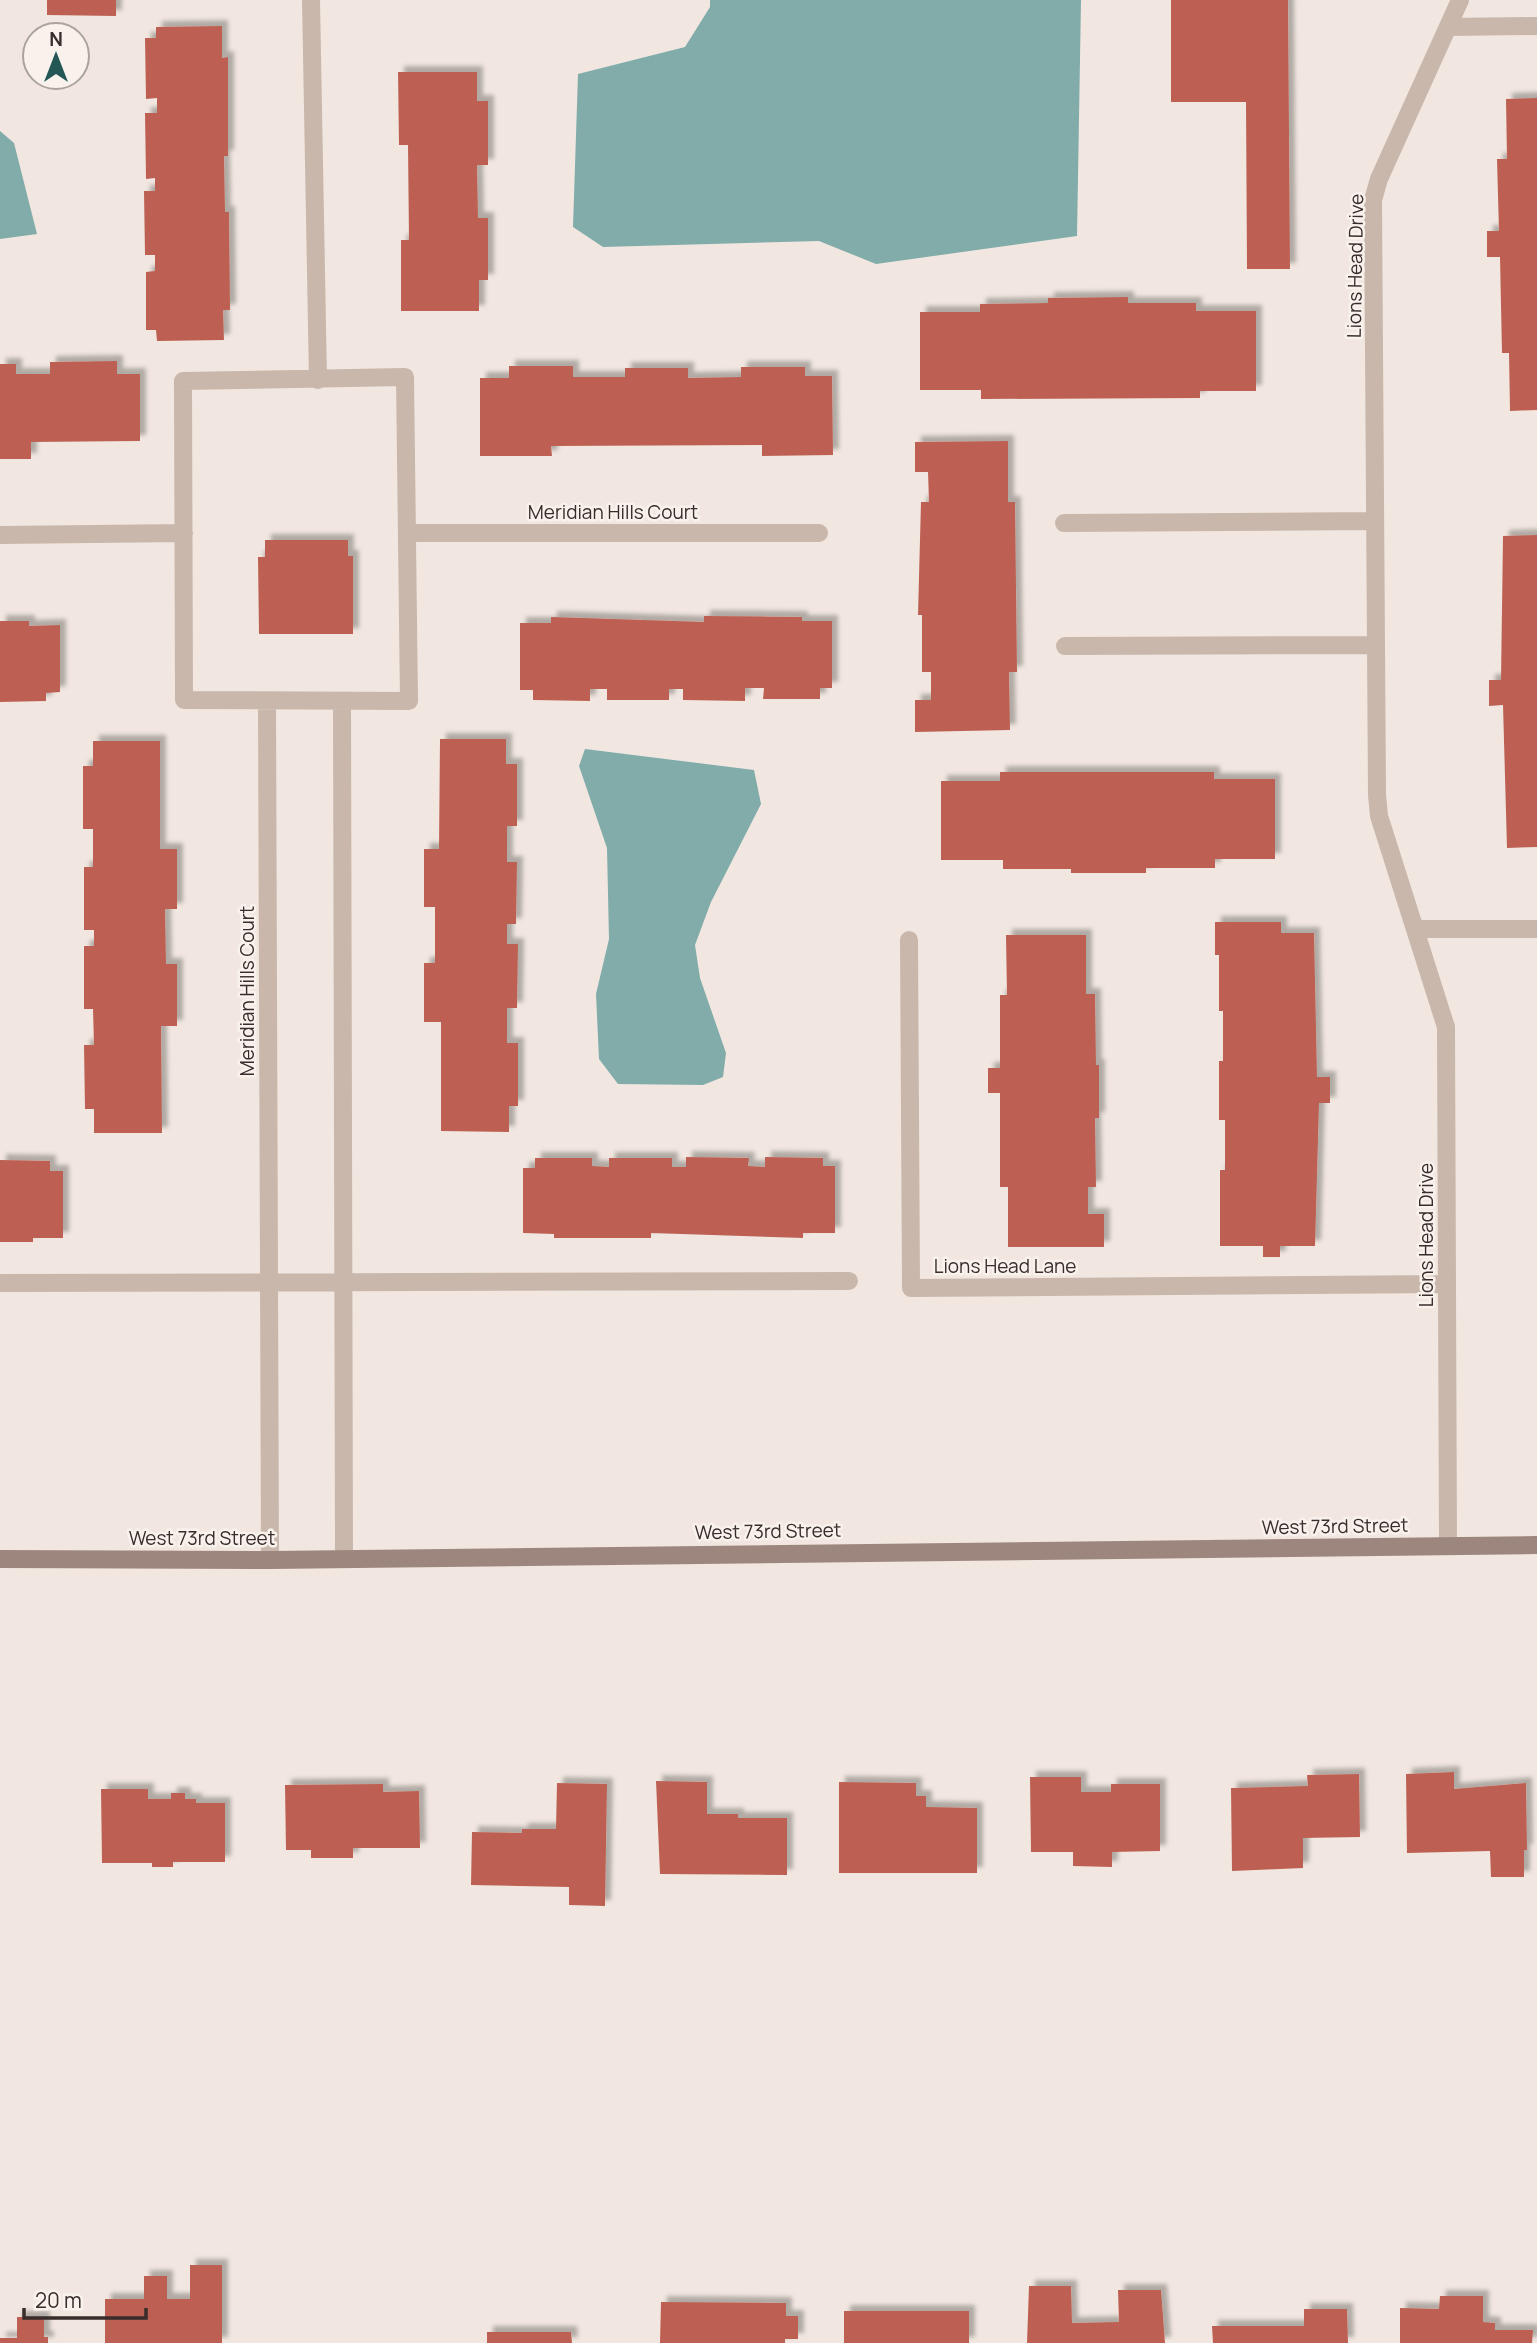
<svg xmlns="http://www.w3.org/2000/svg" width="1537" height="2343" viewBox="0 0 1537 2343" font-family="Manrope,sans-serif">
<defs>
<filter id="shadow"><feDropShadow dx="6" dy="-6" stdDeviation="2" flood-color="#0004"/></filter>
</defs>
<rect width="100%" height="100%" fill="#f1e7e0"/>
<path fill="#81acaa" d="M710 0H1081L1077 236 876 264 819 241 603 247 573 227 578 74 685 47 710 7Z
M0 131 14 143 37 234 0 239Z
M585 749 754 770 761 804 711 902 695 945 700 978 726 1053 723 1077 703 1085 618 1084 599 1059 596 994 609 939 607 848 579 766Z"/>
<path fill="#bd6152" filter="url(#shadow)" d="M47 0H116V16L47 15Z
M1171 0H1288L1290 269H1247L1246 102H1171Z
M222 26V58L228 57V156H224L225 212H229L230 310H223L224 340 157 341 156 330H146V272L155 271V255H145L144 191H155V178L146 179 145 113H157V98L146 99 145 38H156V27Z
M398 72H477V101H488V165H477L478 218H488V280H479V311H401V240H409L408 145H399Z
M1537 98V410L1510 411 1509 353H1502L1500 257H1487V231H1499L1497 159H1507L1506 99Z
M1128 297V303H1196V311H1256V391H1200V398L981 399V390H920V312H980V304L1048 303V298Z
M117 361V374H140V441L31 442V459H0V364H16V374H50V362Z
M509 366H573V377H625V368H688V378L741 377V367H805V376H832L833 455 762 456V445L551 446 552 456H480V378H509Z
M1008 441V502H1015L1017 672H1009L1010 730 915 732V700H931V672H922V615H918L921 502H929L928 472H915V442Z
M1537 535V847L1507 848 1503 705 1489 706V680H1501L1503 536Z
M265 540H348V556H353V634H259L258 557H265Z
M704 616 802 617V621H832V688H820V699H763L764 688H745V701L683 700V689H669V700H607V689H590V701L533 700V690H520V623H551V617L704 622Z
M0 621H29V626L60 625V692L46 693V701L0 702Z
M440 739H506V764H517V826H507V862H517L516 924H507V944H518L517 1008H507V1043H518V1106H509V1132L441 1131V1022H424V963H435V907H424V849H439Z
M93 741H160V849H177V909H165L166 964H177V1026H161L162 1133H94V1109H85L84 1045H94L93 1009H84V946H94V930H84V867H93V829H83V766H93Z
M1000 772H1214V779H1275V859H1215V868H1146V873H1071V869H1003V860H941V781H1000Z
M1215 922H1281V933H1314L1317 1077H1330V1103H1319L1315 1246H1280V1257H1263V1246H1220V1170H1225V1120H1219V1061H1223V1011H1219V955H1215Z
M1006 935H1086V994H1095L1096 1065H1099V1118H1095L1096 1187H1088V1214H1104V1247H1008V1187H1000V1093H988V1068H1000V995H1007Z
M686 1157 749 1158 748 1166 765 1167V1157L823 1158V1166H835V1233H803V1238L651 1233V1238H554V1234L523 1233V1168H535V1158H592V1166L609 1167V1158H672V1167H686Z
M0 1160 50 1161V1171H63V1238H33V1242H0Z
M1454 1772V1789L1526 1783 1527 1850H1524V1877H1491L1490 1851 1407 1853 1406 1774Z
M1359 1774 1360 1837 1303 1838V1868L1232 1871 1231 1788 1308 1786 1307 1775Z
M1030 1777H1081V1792H1111V1784H1160V1851L1112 1852V1867L1073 1866V1852H1031Z
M656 1781 707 1782V1814H738V1818H787V1875L660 1874Z
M839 1782 916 1783V1796H926V1807L977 1808V1873H839Z
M557 1783 607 1784 605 1906 569 1905V1887L471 1885 472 1832 522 1833V1829H556Z
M383 1784V1792L419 1791 420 1848H353V1858H311V1850H286L285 1785Z
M101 1789H148V1799H171V1793H185V1799H196V1803H225V1862H173V1867H152V1863H102Z
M190 2265H222V2343H105V2299H144V2276H167V2299H190Z
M1029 2286H1071L1072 2323 1119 2322 1118 2290H1161L1165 2343H1027Z
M1440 2296H1483V2322L1495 2323V2330H1533L1532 2343H1400V2308L1439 2309Z
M661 2302 786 2303V2316H798V2339H785V2343H660Z
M1304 2309H1347L1348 2343H1213L1212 2326H1304Z
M844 2311H969V2343H844Z
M17 2317H44V2337H48V2343H0V2338H17Z
M487 2332H571L572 2343H487Z"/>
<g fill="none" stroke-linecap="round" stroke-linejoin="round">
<path stroke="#c9b7ac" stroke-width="18" d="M311 0 318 380
M1448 27 1537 26
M405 377 409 701 184 700 183 381Z
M1064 523 1375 521
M407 533H819
M0 535 184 533
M1065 646 1376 645
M267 701 270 1560
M342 701 344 1558
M1416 929H1537
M909 940 911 1288 1447 1284
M0 1283 849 1281
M1448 1546 1446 1027 1379 816 1377 795 1373 200 1379 179 1460 0"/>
<path stroke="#9d867e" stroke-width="18" d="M0 1559 270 1560 1537 1545"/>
</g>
<g text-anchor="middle" stroke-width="5" stroke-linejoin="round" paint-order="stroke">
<g font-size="19" fill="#382d2b" stroke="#f9f2ec">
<text transform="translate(1355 266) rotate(-89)" y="7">Lions Head Drive</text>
<text x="613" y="519">Meridian Hills Court</text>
<text transform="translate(247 991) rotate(-90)" y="7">Meridian Hills Court</text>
<text transform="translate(1426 1235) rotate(-90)" y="7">Lions Head Drive</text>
<text x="1005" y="1273">Lions Head Lane</text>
<text transform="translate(1335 1526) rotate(-1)" y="7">West 73rd Street</text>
<text transform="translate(768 1531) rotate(-1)" y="7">West 73rd Street</text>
<text x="202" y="1545">West 73rd Street</text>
</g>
</g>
<g transform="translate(56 56)"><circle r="33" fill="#f9f2ec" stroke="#aca39f" stroke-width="2"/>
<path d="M0-5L12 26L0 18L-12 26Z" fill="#235655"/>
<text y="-10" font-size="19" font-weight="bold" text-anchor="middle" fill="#382d2b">N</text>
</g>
<path d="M24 2308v10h122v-10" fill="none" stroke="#382d2b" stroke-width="3.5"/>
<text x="35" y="2308" font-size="21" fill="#382d2b" stroke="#f9f2ec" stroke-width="5" paint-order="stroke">20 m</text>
</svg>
